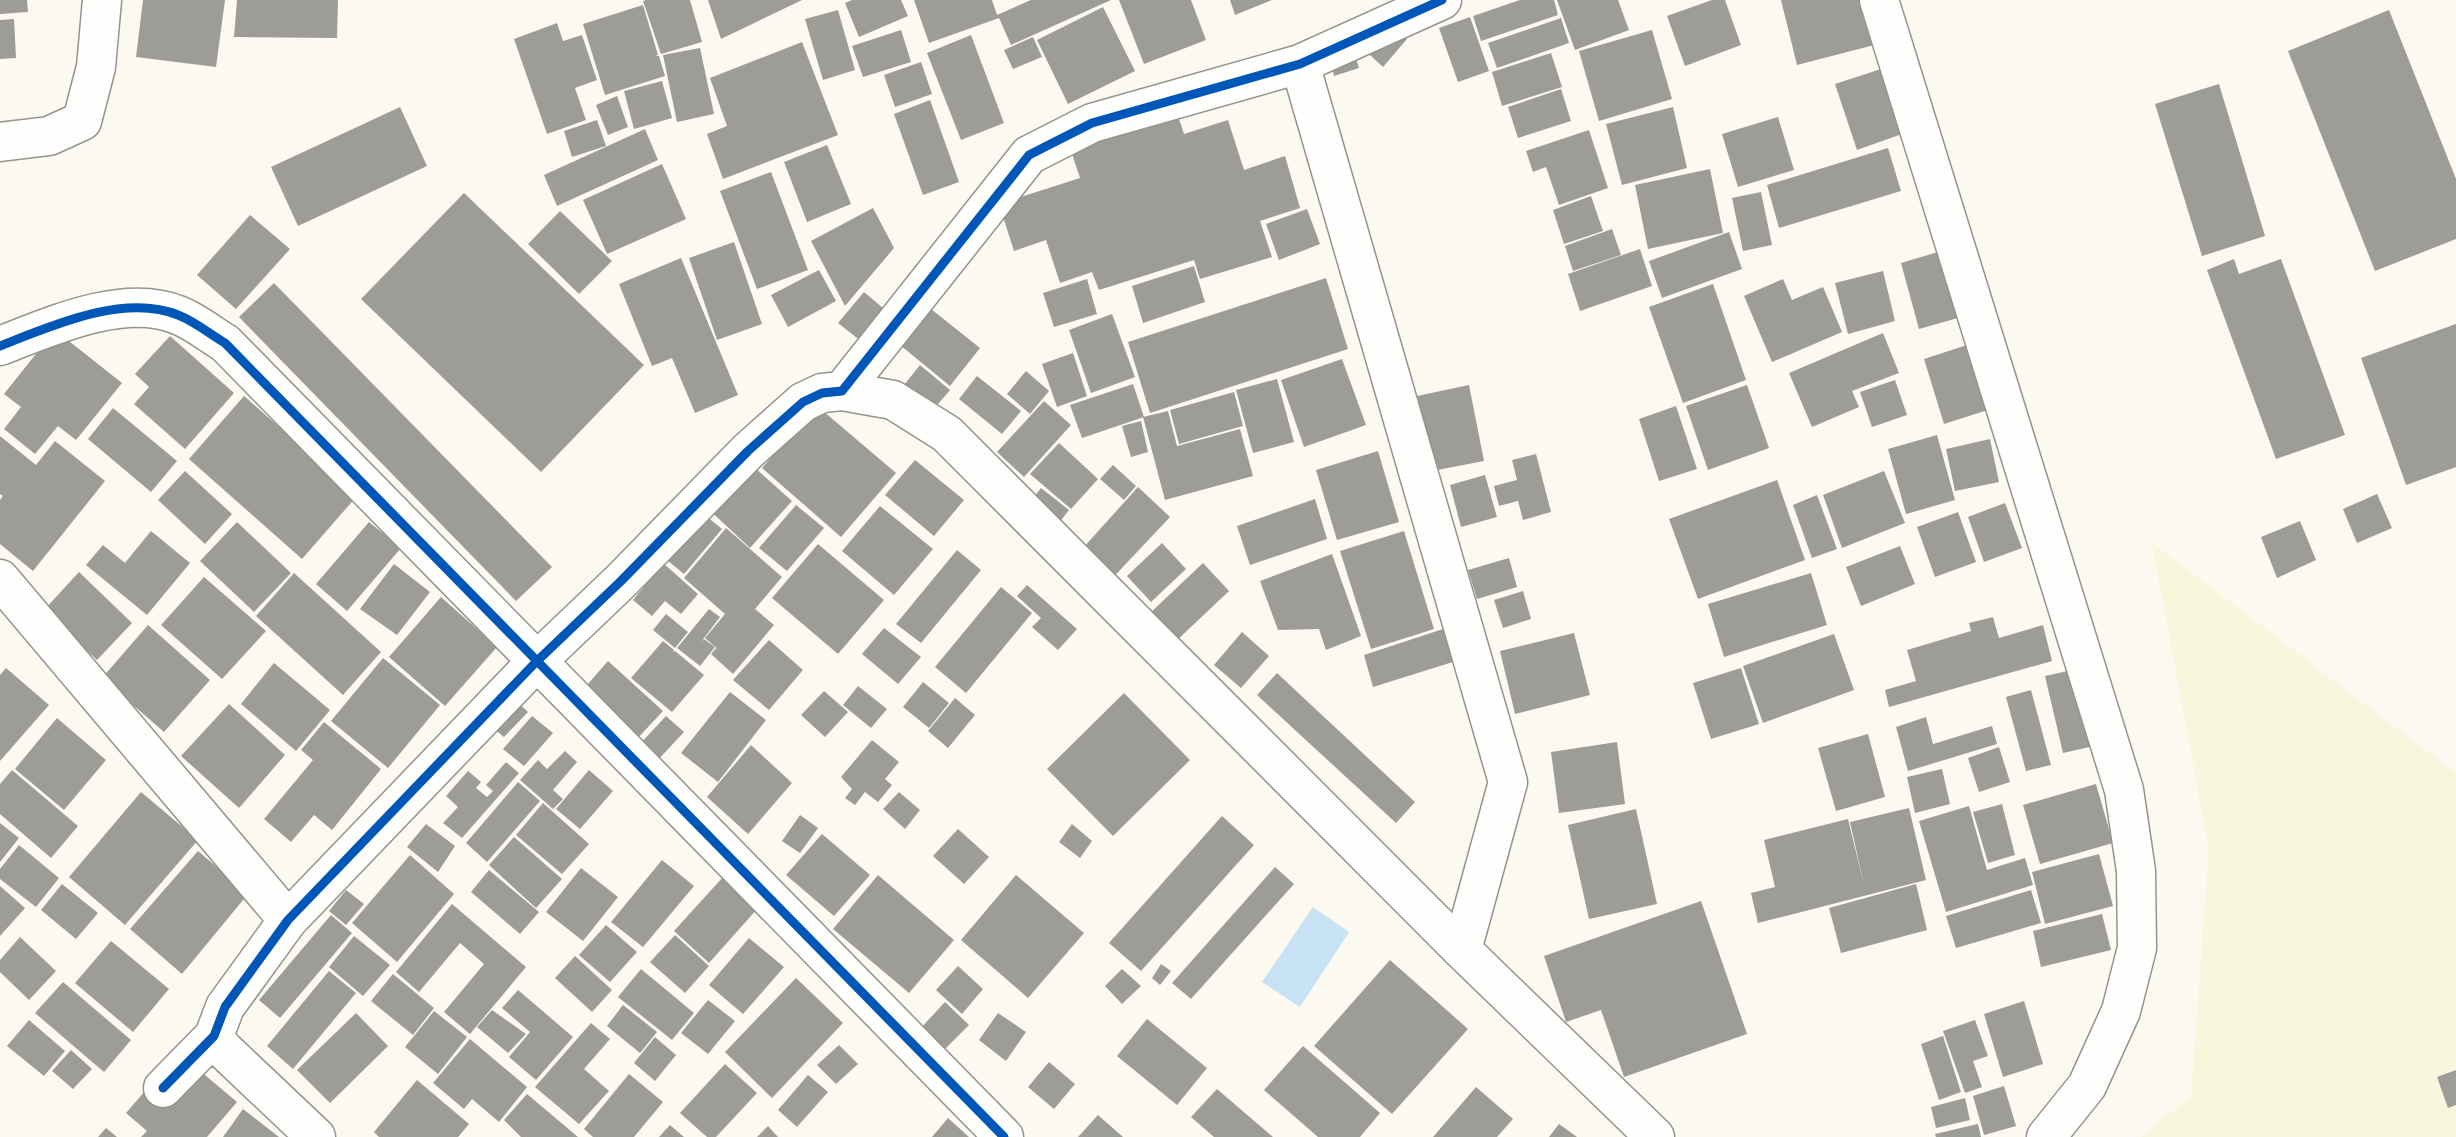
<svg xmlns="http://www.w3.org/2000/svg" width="2456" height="1137" viewBox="0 0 2456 1137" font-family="Lora,serif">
<rect width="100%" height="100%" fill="#fbf9f0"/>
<path fill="#f8f6dc" d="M2152 543 2456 773V1137H2141L2191 1096 2209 850Z"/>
<path fill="#c6e2f4" d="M1313 907 1349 932 1300 1007 1262 982Z"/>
<path fill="#9e9c96" d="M0 0H27L28 12 0 14Z
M143 0H225L216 67 136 57Z
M237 0H338L337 38 234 37Z
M646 0H690L702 42 661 54 643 1Z
M708 0H802L721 39Z
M852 0H901L908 16 859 37 845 3Z
M914 0H992L997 15 1031 0H1111L1011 45 999 18 929 43Z
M1119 0H1191L1206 40 1144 64Z
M1230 0H1272L1235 15Z
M1520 0H1554L1558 15 1481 41 1473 16Z
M1557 0H1618L1629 30 1575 50Z
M1712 0H1725L1741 45 1685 66 1667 16Z
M1781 0H1867L1878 44 1797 65Z
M643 5 658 55 655 56H659L665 76 605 95 583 24Z
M1103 7 1135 71 1068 104 1037 40Z
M838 10 855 70 823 80 805 19Z
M2389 10 2456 179V239L2375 271 2288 51Z
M1470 17 1489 71 1458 82 1439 28Z
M1561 18 1569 43 1497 68 1488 43Z
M14 19 16 58 0 59V20Z
M557 23 563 41 582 35 597 80 575 88 586 120 547 134 514 39Z
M901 30 911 62 863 77 852 46Z
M1652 30 1672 99 1599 121 1579 51Z
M971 35 1004 123 961 140 927 53Z
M1033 37 1042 57 1013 69 1004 50Z
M1404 38 1407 39 1383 67 1369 54Z
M802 42 838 135 723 179 707 134 727 126 710 78Z
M700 48 714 114 677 122 663 55Z
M1354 52 1359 68 1334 76 1329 56Z
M1551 53 1562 87 1502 106 1492 72Z
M921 62 932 94 895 107 884 75Z
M1881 69 1902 134 1857 150 1835 84Z
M662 81 672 118 634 129 624 91Z
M2219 84 2265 236 2202 256 2155 104Z
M1561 89 1571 121 1518 138 1508 107Z
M617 96 628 127 608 135 596 105Z
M930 100 959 182 923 195 894 114Z
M400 107 427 166 298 226 271 167Z
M1673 107 1687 168 1622 185 1606 124Z
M1176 110 1184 134 1228 120 1244 170 1285 156 1300 208 1260 221 1272 257 1200 279 1194 260 1099 290 1092 272 1060 283 1046 240 1014 251 999 204 1080 178 1069 145Z
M1778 117 1794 170 1738 187 1722 134Z
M597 120 606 146 572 157 564 131Z
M645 129 658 160 557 206 544 175Z
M1589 130 1608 188 1559 205 1546 167 1533 172 1526 151Z
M827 145 851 204 807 222 784 162Z
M1888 148 1901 191 1779 228 1767 185Z
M662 164 686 219 607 254 583 200Z
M1710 169 1723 233 1648 249 1635 185Z
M771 172 808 270 757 289 720 191Z
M1761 192 1772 245 1743 251 1732 198Z
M464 193 644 365 541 472 361 299Z
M1591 196 1603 231 1564 244 1553 210Z
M873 208 894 248 845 306 811 241Z
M1307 209 1320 244 1279 260 1266 224Z
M560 211 612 261 579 294 528 244Z
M250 215 290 249 236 309 197 275Z
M1612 229 1621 255 1573 271 1565 246Z
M1729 232 1742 269 1662 298 1649 261Z
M734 242 762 324 717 340 689 258Z
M1640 249 1652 286 1580 311 1568 274Z
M1938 252 1958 318 1919 329 1901 263Z
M681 258 738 395 695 413 672 358 652 366 619 284Z
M2234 259 2239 274 2281 259 2345 435 2276 459 2207 270Z
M1194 266 1205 302 1143 323 1132 286Z
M819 270 836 301 788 327 771 295Z
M1883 271 1895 321 1848 334 1835 283Z
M1326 278 1348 349 1150 413 1128 342Z
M1087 279 1097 314 1054 327 1043 293Z
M1783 279 1792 300 1823 287 1842 332 1772 362 1744 296Z
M274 283 552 567 516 601 239 317Z
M1713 284 1746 380 1683 403 1649 307Z
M864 292 896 319 871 349 838 323Z
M931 309 980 348 950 386 900 345Z
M1112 314 1135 377 1091 393 1069 330Z
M2456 324V467L2406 485 2361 358Z
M55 330 122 383 76 440 58 426 35 454 4 429 21 407 4 394Z
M1883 333 1899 373 1852 391 1859 407 1812 427 1789 373Z
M170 336 234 393 185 449 134 404 149 387 135 374Z
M1970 344 1991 409 1944 424 1924 359Z
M1073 353 1087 396 1057 407 1042 364Z
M1342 359 1366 425 1304 447 1281 380Z
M920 365 950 390 933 410 904 385Z
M1026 371 1049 391 1030 414 1007 394Z
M977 376 1021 411 1002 434 959 399Z
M1277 379 1294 442 1253 453 1236 390Z
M1895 380 1907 415 1872 427 1860 392Z
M1133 384 1144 417 1082 438 1070 405Z
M1469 385 1484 461 1432 471 1417 396Z
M1747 385 1769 448 1708 470 1686 406Z
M1234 392 1243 426 1179 444 1170 410Z
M244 396 357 496 302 559 189 459Z
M1044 401 1071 425 1024 477 997 452Z
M816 405 896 473 841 537 762 468Z
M1676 406 1697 469 1659 481 1639 419Z
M113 408 177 461 151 492 88 439Z
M1168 411 1177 446 1240 429 1253 476 1165 500 1143 417Z
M1141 421 1148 452 1131 457 1122 426Z
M1937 435 1955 500 1906 514 1888 449Z
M0 436 36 465 55 441 105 481 33 571 0 544V500L3 496 0 494Z
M1990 439 1999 482 1955 491 1946 449Z
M1059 443 1098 479 1071 509 1030 474Z
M1378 451 1399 522 1337 540 1316 470Z
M1536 454 1551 512 1523 520 1518 501 1499 506 1494 486 1517 480 1512 460Z
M745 459 792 501 750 548 703 504Z
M915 460 964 500 934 536 885 495Z
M1113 465 1136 486 1124 500 1100 479Z
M185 471 232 514 205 544 158 500Z
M1884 471 1905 523 1842 548 1823 495Z
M1485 475 1497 517 1461 527 1450 485Z
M1777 480 1805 560 1698 599 1669 519Z
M1138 487 1170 517 1105 586 1074 558Z
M1041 488 1069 510 1052 532 1024 510Z
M2377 494 2392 528 2357 543 2343 509Z
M1817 495 1837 549 1812 558 1793 505Z
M1315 499 1327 539 1250 565 1237 526Z
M2005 503 2022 548 1984 562 1968 517Z
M796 505 824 528 787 571 759 548Z
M880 506 933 549 894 595 842 551Z
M700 511 722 529 684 574 662 556Z
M1958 512 1976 562 1935 577 1917 527Z
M2300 521 2316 560 2277 578 2261 537Z
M237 522 291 573 254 612 200 561Z
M369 522 401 548 347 611 316 584Z
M726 528 782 577 755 609 774 625 733 674 711 654 716 648 719 650 705 638 725 614 684 578Z
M151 531 190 563 147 615 86 565 103 545 125 563Z
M1404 531 1434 629 1371 649 1340 551Z
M1162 543 1186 569 1151 602 1127 576Z
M818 544 884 600 838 654 772 598Z
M1900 546 1915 584 1861 606 1846 567Z
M957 550 981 570 921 643 896 624Z
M1332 554 1361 636 1326 650 1319 629 1278 630 1260 581Z
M1509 558 1517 587 1477 599 1468 570Z
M663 563 698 594 681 614 665 601 652 616 633 600Z
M1203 563 1229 591 1174 643 1148 615Z
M394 564 430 592 397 635 360 609Z
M79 572 132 623 97 660 44 610Z
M294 573 381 652 343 695 256 616Z
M1811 573 1827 625 1724 657 1708 604Z
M204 577 266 631 222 679 161 625Z
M1027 585 1077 629 1058 650 1032 627 1041 618 1017 596Z
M1001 587 1032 613 966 693 935 667Z
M1523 591 1531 619 1503 628 1494 600Z
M441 597 497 647 445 706 389 657Z
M709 609 720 617 701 642 704 639 715 647 700 666 677 648Z
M666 614 688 632 675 648 653 630Z
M1993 617 1999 638 2043 625 2052 661 1889 707 1885 690 1916 681 1907 650 1971 631 1969 623Z
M148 625 210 680 164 732 102 678Z
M884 628 921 657 898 684 862 654Z
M1446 628 1456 661 1373 687 1364 655Z
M1242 632 1269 656 1241 688 1214 665Z
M1574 633 1590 695 1515 714 1500 651Z
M1834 634 1854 690 1763 723 1743 666Z
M769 640 803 670 769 710 733 680Z
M663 641 674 650 673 652 675 651 704 675 672 712 631 678Z
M383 658 440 705 388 768 331 721Z
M608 661 663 711 635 741 581 692Z
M274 663 330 710 296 751 241 704Z
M6 668 49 705 0 761V675Z
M1741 668 1759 724 1711 739 1693 683Z
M2072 670 2090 747 2063 753 2045 676Z
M1277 673 1415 802 1396 823 1257 695Z
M923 682 949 703 929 728 903 707Z
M858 686 887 709 871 728 843 705Z
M2031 690 2051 765 2026 771 2006 697Z
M824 691 848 712 825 737 801 715Z
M730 692 766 720 718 782 681 753Z
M1124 693 1190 760 1113 836 1047 769Z
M512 697 528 712 504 737 488 724Z
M955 698 975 715 948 748 928 731Z
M229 704 285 755 239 808 181 756Z
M532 716 553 733 524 766 503 749Z
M666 716 684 732 656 762 639 745Z
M1926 717 1933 744 1992 726 1997 744 1908 771 1896 727Z
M57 718 106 760 64 810 15 769Z
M324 722 381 769 332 830 314 815 291 842 264 819 313 760 301 750Z
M1868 734 1885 797 1836 811 1818 748Z
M872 740 899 762 885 779 892 785 878 802 865 792 855 805 845 798 852 789 841 777Z
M1617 742 1625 804 1559 813 1551 752Z
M751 745 792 783 748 834 707 797Z
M1999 747 2010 782 1979 792 1968 758Z
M565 751 577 762 553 790 563 799 553 809 520 780 538 760 547 769Z
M506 762 519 773 462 838 443 823 458 807 446 796 468 771 481 782 476 788 487 797 493 791 486 785Z
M1942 769 1950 804 1915 813 1907 777Z
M12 770 78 826 51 858 0 814V784Z
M589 770 613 791 580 829 556 809Z
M518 782 540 801 487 862 466 843Z
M2096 784 2113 843 2040 864 2023 805Z
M141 792 198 840 125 925 69 877Z
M899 792 920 810 905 829 883 809Z
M543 803 589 844 562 874 516 835Z
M2002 804 2015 855 1988 863 1973 812Z
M1969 806 1987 870 2025 858 2033 885 1946 912 1919 821Z
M1909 808 1926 880 1758 923 1751 893 1775 887 1764 840 1848 819 1864 885 1850 822Z
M1636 809 1657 904 1589 919 1568 825Z
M800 815 818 828 800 853 782 841Z
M1222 816 1254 845 1141 971 1109 943Z
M0 823 19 838 0 862Z
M426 824 455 846 438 872 407 847Z
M1072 824 1092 841 1080 858 1059 842Z
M958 829 989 857 964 884 933 856Z
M822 834 870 875 834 916 786 875Z
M514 837 562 879 536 908 489 865Z
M19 845 59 878 36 907 0 879V869Z
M198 851 248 894 182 974 130 929Z
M2099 854 2113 906 2045 924 2032 872Z
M410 855 454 894 397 962 352 923Z
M662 860 694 886 643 947 611 922Z
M1275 867 1294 884 1191 999 1172 983Z
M581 868 618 897 583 941 546 912Z
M489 870 539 912 520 934 471 892Z
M878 875 954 940 909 993 833 929Z
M1016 875 1084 933 1028 998 961 940Z
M723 877 758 908 709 963 674 931Z
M62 884 98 913 76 939 41 910Z
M1916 884 1927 930 1841 953 1829 908Z
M0 886 25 908 0 936Z
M346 890 364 904 346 925 329 911Z
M2031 890 2041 923 1956 948 1946 916Z
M1701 901 1747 1034 1624 1077 1601 1010 1566 1022 1544 956Z
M452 904 526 967 470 1034 444 1012 484 964 460 943 419 992 396 972Z
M2102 914 2111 950 2041 967 2033 931Z
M331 915 352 933 280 1018 259 1000Z
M606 925 637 952 610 982 579 955Z
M675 935 709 966 685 993 650 962Z
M354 936 390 965 363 996 329 967Z
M20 937 56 971 29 1000 0 972V960Z
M749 938 784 967 743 1014 709 985Z
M111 941 169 989 133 1032 75 983Z
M575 956 612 990 592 1012 555 978Z
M1390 960 1468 1029 1392 1114 1314 1046Z
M1161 964 1171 971 1160 985 1152 978Z
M958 966 983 989 962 1014 936 990Z
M641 969 694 1013 672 1040 618 997Z
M1122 969 1141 986 1122 1004 1105 986Z
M329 971 356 993 293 1069 267 1046Z
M393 974 434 1008 413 1035 371 1001Z
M796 978 843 1023 772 1098 725 1052Z
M63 982 131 1040 104 1072 35 1013Z
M518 990 573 1037 536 1080 509 1057 530 1032 502 1008Z
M708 1000 735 1021 708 1054 681 1033Z
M2024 1001 2043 1064 2003 1077 1984 1014Z
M945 1002 969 1025 943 1051 920 1029Z
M623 1005 657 1032 640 1053 607 1026Z
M492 1010 526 1034 508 1053 477 1027Z
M434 1011 467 1037 438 1074 405 1047Z
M356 1013 388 1046 330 1103 297 1070Z
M998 1013 1026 1032 1006 1061 979 1040Z
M1147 1019 1207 1068 1177 1105 1117 1056Z
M29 1020 65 1051 44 1076 7 1046Z
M1975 1020 1988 1056 1973 1061 1982 1087 1965 1093 1943 1031Z
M591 1023 610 1039 584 1069 609 1091 579 1124 535 1087Z
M1943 1036 1961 1092 1939 1100 1921 1044Z
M655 1037 676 1055 655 1081 634 1063Z
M470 1039 527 1087 499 1122 472 1099 464 1109 433 1083Z
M839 1045 858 1064 836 1084 817 1065Z
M1303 1046 1380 1113 1360 1137H1318L1264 1090Z
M71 1050 92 1069 73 1089 52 1071Z
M1049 1062 1075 1084 1054 1109 1028 1087Z
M725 1064 757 1093 716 1137H707L680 1113Z
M199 1070 237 1102 207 1137H141L147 1131 126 1113 151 1084Z
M2456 1070V1105L2448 1108 2437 1077Z
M629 1074 663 1102 634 1137H593L584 1129Z
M808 1075 828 1092 797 1127 778 1110Z
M417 1080 469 1124 458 1137H379L374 1132Z
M2004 1086 2016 1126 1984 1135 1973 1096Z
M1476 1087 1513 1119 1497 1137H1433Z
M1217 1089 1273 1137H1214L1191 1117Z
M527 1094 578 1137H521L504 1120Z
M1965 1098 1970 1120 1936 1128 1931 1107Z
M243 1109 279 1137H223Z
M1098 1115 1123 1137H1078Z
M948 1118 969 1137H932Z
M1559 1124 1577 1137H1549Z
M1978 1124 1981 1137H1936L1935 1134Z
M670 1125 684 1137H659Z
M768 1126 778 1137H757Z
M106 1128 117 1137H98Z"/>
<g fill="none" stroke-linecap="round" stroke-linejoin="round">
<defs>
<path id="minor" d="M1879 0 2124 790 2136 871 2137 948 2121 1011 2087 1086 2046 1137
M1300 64 1508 782 1462 950
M0 142 49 136 82 121 96 67 102 0
M0 346C51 326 124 293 178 315 194 321 210 334 225 343L1004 1137
M842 391 893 400 947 434 1462 950 1655 1137
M0 579 288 920
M214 1036 223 1049 316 1137
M163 1088 214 1036 225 1007 288 920 536 662 621 581 748 451 803 402 822 393 842 391 1029 155 1092 123 1300 64 1442 0"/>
</defs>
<use href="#minor" stroke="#94938f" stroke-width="41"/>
<use href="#minor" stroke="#fefefd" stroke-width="38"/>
<defs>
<path id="cycleway" d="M0 346C51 326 124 293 178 315 194 321 210 334 225 343L1004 1137
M163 1088 214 1036 225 1007 288 920 536 662 621 581 748 451 803 402 822 393 842 391 1029 155 1092 123 1300 64 1442 0"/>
</defs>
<use href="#cycleway" stroke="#fff" stroke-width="13"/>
<use href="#cycleway" stroke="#0057b8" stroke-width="9"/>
</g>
</svg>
